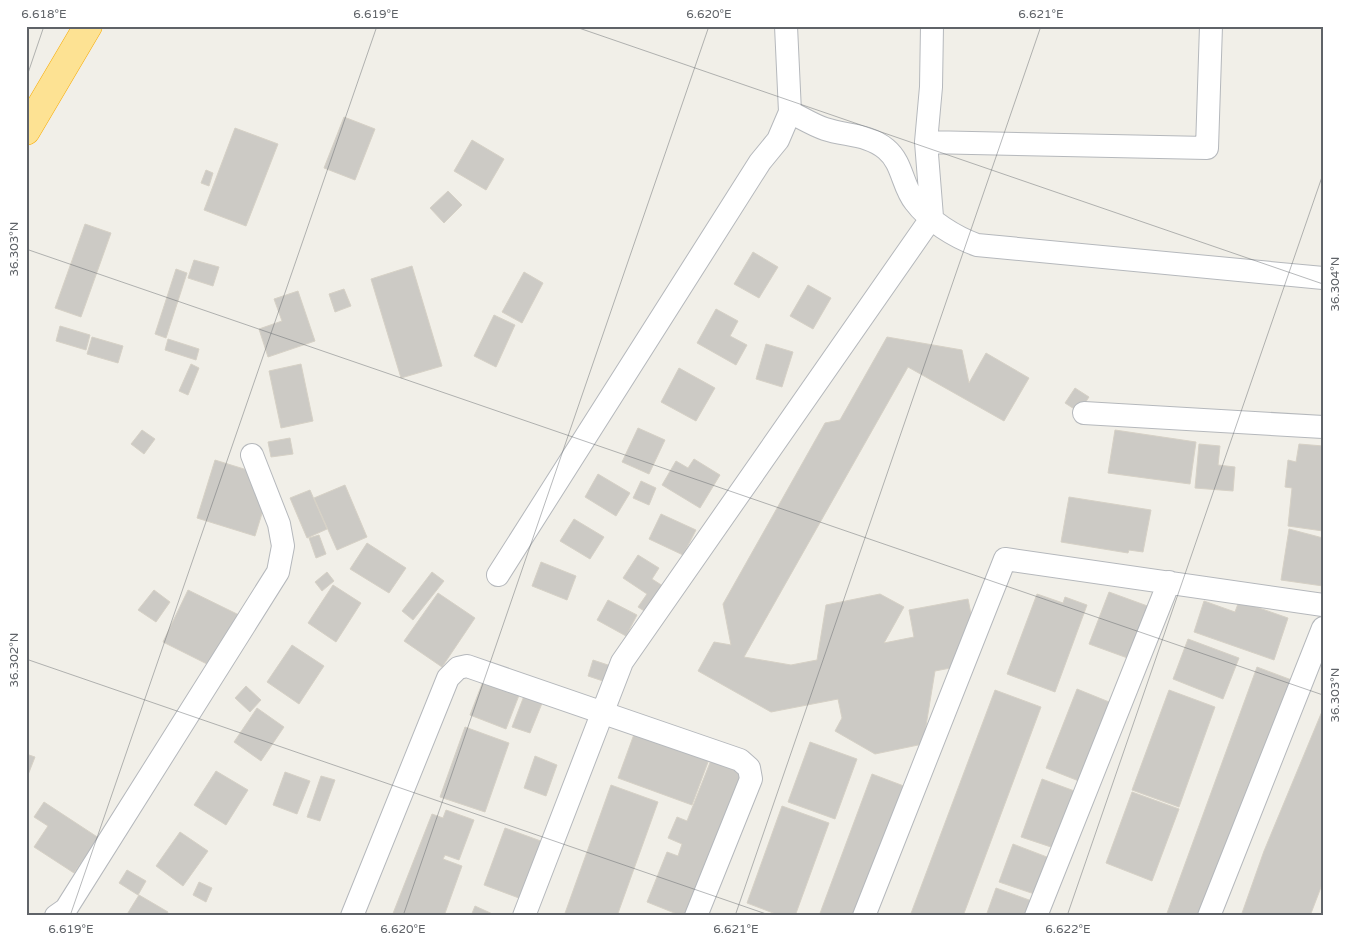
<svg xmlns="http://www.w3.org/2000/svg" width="1349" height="942" viewBox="0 0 1349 942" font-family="'Varela Round',sans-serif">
<rect width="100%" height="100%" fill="#f1efe8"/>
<path fill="#cccac5" stroke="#d6d1c6" d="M344 117 375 129 355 180 324 168Z
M235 128 278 144 246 226 204 210Z
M472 140 504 159 486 190 454 171Z
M206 170 213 173 209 186 201 183Z
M448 191 462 205 444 223 430 208Z
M85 224 111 233 81 317 55 308Z
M753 252 778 267 759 298 734 284Z
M194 260 219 267 213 286 188 278Z
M412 266 442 366 401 378 371 279Z
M176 269 187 273 166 338 155 334Z
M524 272 543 283 522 323 502 312Z
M808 285 831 298 813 329 790 316Z
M344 289 351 306 335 312 329 294Z
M298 291 315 341 268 357 259 329 282 321 274 299Z
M716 309 738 321 730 336 747 345 736 365 697 343Z
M494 315 515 325 496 367 474 356Z
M60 326 90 335 86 350 56 341Z
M92 337 123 346 118 363 87 354Z
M887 337 962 350 969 383 986 353 1029 378 1004 421 908 367 744 657 791 665 817 660 826 605 880 594 904 607 884 643 914 637 909 610 968 599 976 639 961 666 935 671 923 744 875 754 835 731 842 718 838 699 771 712 698 671 714 642 731 645 723 604 825 423 840 420Z
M168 339 199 349 196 360 165 350Z
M766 344 793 352 782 387 756 379Z
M191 364 199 368 188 395 179 391Z
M301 364 313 421 281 428 269 371Z
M679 368 715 388 696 421 661 402Z
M1075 388 1089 397 1079 412 1065 403Z
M638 428 665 440 649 474 622 462Z
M142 430 155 439 144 454 131 444Z
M1115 430 1196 442 1190 484 1108 473Z
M290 438 293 454 271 457 268 442Z
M1199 444 1220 446 1218 465 1235 467 1233 491 1195 488Z
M1299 444 1323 446V531L1288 526 1292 488 1285 487 1288 460 1296 462Z
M694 459 720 475 700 508 662 485 676 461 688 468Z
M215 460 273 478 255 536 197 518Z
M598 474 630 493 616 516 585 497Z
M641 481 656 488 649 505 633 498Z
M345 485 367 537 337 550 314 498Z
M310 490 327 529 307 538 290 498Z
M1069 497 1151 510 1143 552 1129 550 1128 553 1061 542Z
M661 514 696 530 683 555 649 539Z
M574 519 604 537 590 559 560 541Z
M1289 529 1323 538V586L1281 580Z
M319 535 326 554 316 558 309 538Z
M367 543 406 568 389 593 350 569Z
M638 555 659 568 652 579 666 588 649 614 638 607 647 594 623 578Z
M541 562 576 576 567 600 532 586Z
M327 572 334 581 322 591 315 582Z
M432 572 444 581 413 620 402 611Z
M333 585 361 603 336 642 308 623Z
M154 590 170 602 156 622 138 610Z
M188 590 239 615 213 667 163 642Z
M1109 592 1153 608 1133 660 1089 644Z
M438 593 475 618 442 667 404 641Z
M1037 594 1063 603 1065 597 1087 605 1055 692 1007 674Z
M608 600 637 615 626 636 597 620Z
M1204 601 1235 612 1239 601 1288 618 1274 660 1194 632Z
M1188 639 1239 658 1223 699 1173 679Z
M292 645 324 666 299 704 267 682Z
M593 660 614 667 609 683 588 676Z
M1257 667 1305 685 1215 916H1166Z
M487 671 523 685 506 729 470 715Z
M529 683 547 691 530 733 512 727Z
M246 686 261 700 250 712 235 698Z
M1077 689 1119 706 1089 785 1046 768Z
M995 690 1041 707 963 916H910Z
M1169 690 1215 707 1179 807 1132 790Z
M257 708 284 727 261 761 234 742Z
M1323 709V882L1310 916H1241L1264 851Z
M637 726 711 754 692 805 618 778Z
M465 727 509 743 485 812 440 797Z
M810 742 857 759 835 819 788 802Z
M26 754 35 757 26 780Z
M713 755 749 769 688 916H682L647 902 667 852 678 856 682 844 668 838 677 817 687 821Z
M535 756 557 765 546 796 524 788Z
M216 771 248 790 226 825 194 805Z
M285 772 310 781 297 814 273 805Z
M872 774 917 791 867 916H819Z
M321 776 335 780 320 821 307 817Z
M1042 779 1088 796 1063 851 1021 837Z
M611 785 658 802 617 916H564Z
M1132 792 1179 809 1152 881 1106 863Z
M44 802 108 844 99 858 89 851 74 873 34 847 48 826 34 817Z
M782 806 829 823 795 916H781L747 903Z
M446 810 474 820 459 860 445 855 443 859 462 866 444 916H392L432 814 443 818Z
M505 828 549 844 527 901 484 885Z
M180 832 208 851 183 886 156 866Z
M1013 844 1060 862 1046 898 999 882Z
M127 870 146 881 138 895 119 883Z
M199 882 212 888 206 902 193 895Z
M996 888 1043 905 1039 916H986Z
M139 895 168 912 166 916H126Z
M475 906 497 916H471Z"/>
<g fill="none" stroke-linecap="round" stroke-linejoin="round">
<defs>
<path id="minor" d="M790 112C802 118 813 125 825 129 846 136 868 134 886 149 903 163 902 186 915 202 929 221 955 237 977 245L1323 278
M926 142 1207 148 1211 26
M1084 413 1323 427
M498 575 760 162 778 140 790 112 786 26
M56 916 66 909 278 572 283 546 279 524 252 455
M352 916 448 678 458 668 467 666 740 760 749 768 751 779 696 916
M524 916 622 662 932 217 926 142 931 87 932 26
M864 916 1005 559 1323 605
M1036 916 1169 582
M1209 916 1323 628"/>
<path id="highway" d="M26 131 88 26"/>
</defs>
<use href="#minor" stroke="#b5b8bc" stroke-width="24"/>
<use href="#highway" stroke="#f9ab00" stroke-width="29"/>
<use href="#minor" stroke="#fff" stroke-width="22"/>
<use href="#highway" stroke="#fde293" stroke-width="28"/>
</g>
<path fill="none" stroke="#5f6368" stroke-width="1" stroke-opacity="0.45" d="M573 26 1323 284M26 79 44 26M26 249 1323 695M26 659 772 916M70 916 377 26M403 916 709 26M735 916 1041 26M1067 916 1323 174"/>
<rect width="1349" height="942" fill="none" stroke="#ffffff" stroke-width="55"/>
<rect x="28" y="28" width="1294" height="886" fill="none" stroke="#5f6368" stroke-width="2"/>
<g font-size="12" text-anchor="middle" fill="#5f6368">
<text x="44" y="18">6.618°E</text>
<text x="376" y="18">6.619°E</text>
<text x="709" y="18">6.620°E</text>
<text x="1041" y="18">6.621°E</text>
<text transform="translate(14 249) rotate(-90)" y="4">36.303°N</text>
<text transform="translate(1335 284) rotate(-90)" y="4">36.304°N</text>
<text transform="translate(14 660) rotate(-90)" y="4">36.302°N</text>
<text transform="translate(1335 695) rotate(-90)" y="4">36.303°N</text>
<text x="71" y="933">6.619°E</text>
<text x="403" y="933">6.620°E</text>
<text x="736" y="933">6.621°E</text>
<text x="1068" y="933">6.622°E</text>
</g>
</svg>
